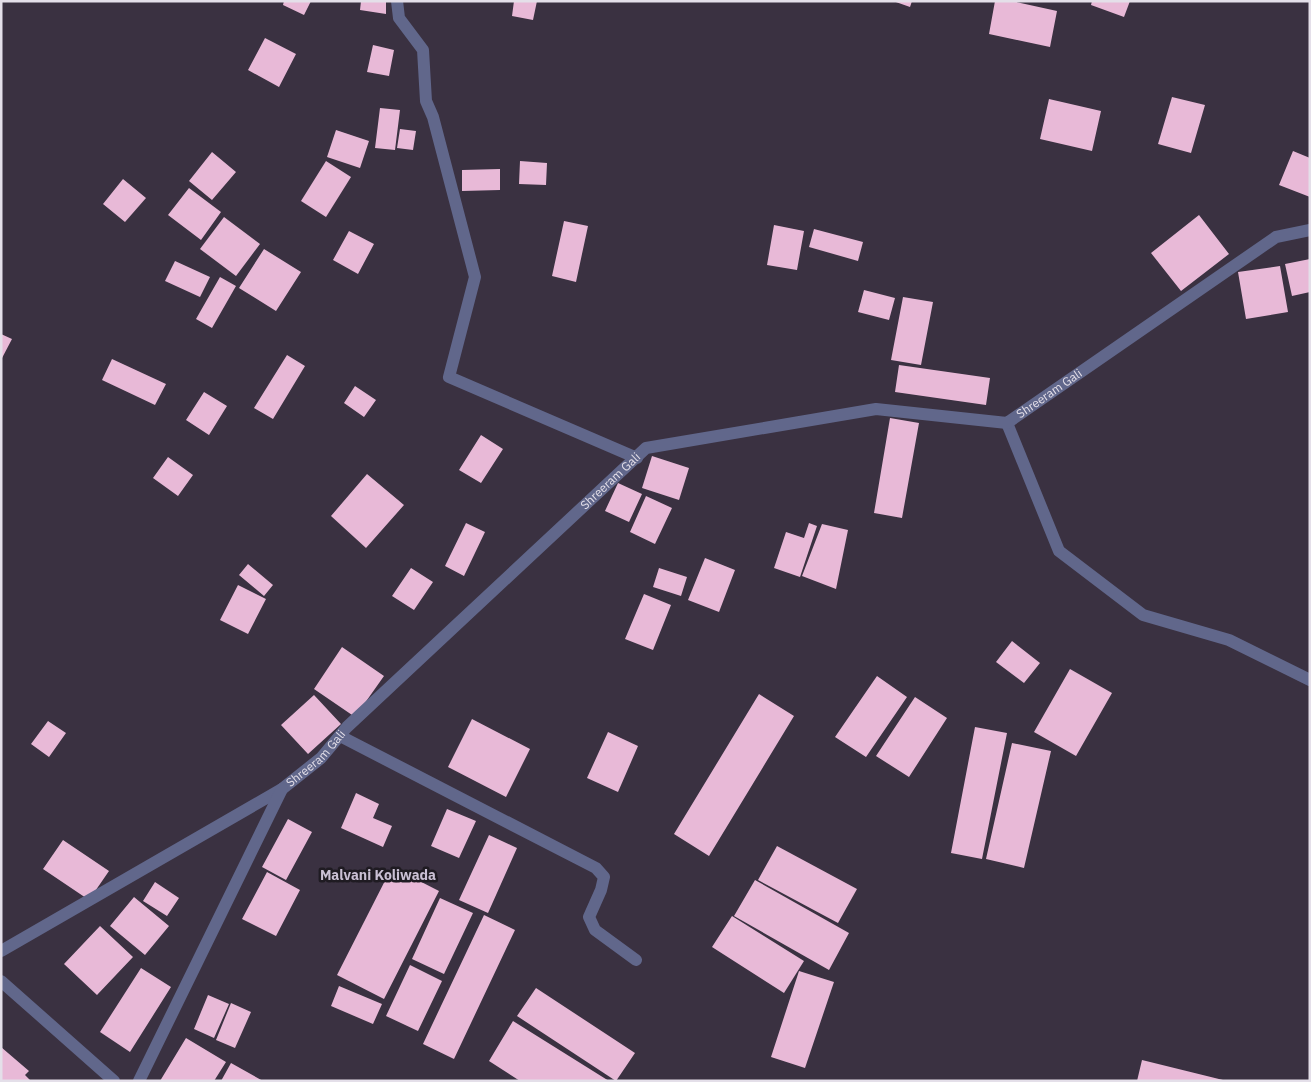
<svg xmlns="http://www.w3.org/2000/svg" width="1311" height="1082" viewBox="0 0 1311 1082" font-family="'IBM Plex Sans',sans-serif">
<rect width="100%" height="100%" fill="#3a3141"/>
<path fill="#e8b9d7" d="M284 1H311L304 15 283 5Z
M361 1H386V14L360 10Z
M514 1H537L533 20 512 16Z
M893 1H912L910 7Z
M995 1H1012L1057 11 1050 47 989 34Z
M1092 1H1130L1124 17 1091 5Z
M265 38 296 54 279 87 248 70Z
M373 45 394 50 389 76 367 72Z
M1172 97 1205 105 1191 153 1158 144Z
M1049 99 1101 111 1092 151 1040 139Z
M380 108 400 110 395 150 375 148Z
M400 129 416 131 413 150 397 148Z
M336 130 369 141 360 168 327 157Z
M1293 151 1310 158V197L1279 185Z
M212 152 236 172 212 200 189 181Z
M326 161 351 177 326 217 301 201Z
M520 161 547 163 546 185 519 184Z
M500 169V190L462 191V170Z
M123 179 146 198 125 222 103 204Z
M189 188 221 212 201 240 168 215Z
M1199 215 1229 254 1181 291 1151 253Z
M224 217 260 244 236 276 200 249Z
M564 221 588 226 576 282 552 276Z
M774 225 804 231 797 270 767 265Z
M814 229 863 242 858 261 809 247Z
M349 231 374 244 358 274 333 260Z
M264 249 301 272 276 311 239 288Z
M1310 259V292L1292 296 1285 264Z
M175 261 210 277 200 297 165 281Z
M1280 266 1288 312 1246 319 1238 272Z
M220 277 236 286 212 328 196 319Z
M864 290 895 298 889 320 858 312Z
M903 297 933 302 921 365 891 360Z
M1 334 12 339 1 360Z
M287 355 305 366 273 419 254 408Z
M112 359 166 384 155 405 102 380Z
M899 365 990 378 986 405 895 392Z
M355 386 376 400 364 417 344 403Z
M204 392 227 406 209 435 186 420Z
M890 418 919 423 902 518 874 513Z
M481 435 503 449 481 483 459 470Z
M652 456 689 468 679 500 642 488Z
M168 457 193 475 178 496 153 478Z
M367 474 404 505 366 548 331 516Z
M618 483 642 494 629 522 605 511Z
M646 496 672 508 655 544 630 532Z
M466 523 485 532 464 576 445 566Z
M809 523 817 526 800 577 774 568 786 532 804 538Z
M822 524 848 530 836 589 802 576Z
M705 558 735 570 719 612 688 600Z
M248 564 273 585 264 596 239 575Z
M411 568 433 582 414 610 392 596Z
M659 568 687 577 681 596 653 587Z
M238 585 266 599 248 634 220 620Z
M644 594 671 605 653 650 625 639Z
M1012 641 1040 663 1024 683 996 662Z
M342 647 384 676 355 717 314 689Z
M1070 669 1112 693 1076 756 1034 732Z
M877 676 907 697 866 757 835 737Z
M759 694 794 716 709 856 674 834Z
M314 695 341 724 308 754 281 725Z
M915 697 947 718 909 777 876 756Z
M472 719 530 749 506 797 448 767Z
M48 721 66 733 49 757 31 744Z
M975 727 1007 733 982 859 951 853Z
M608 732 638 746 618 792 587 778Z
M1012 743 1051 751 1024 868 986 859Z
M356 793 379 804 373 818 392 826 383 847 341 828Z
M447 809 476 821 459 858 431 846Z
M288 819 312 832 286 880 262 867Z
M489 835 517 848 488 913 459 900Z
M63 840 109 871 89 900 43 869Z
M777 846 857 889 838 923 758 880Z
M392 867 439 891 384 999 337 975Z
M267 872 300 890 276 936 242 919Z
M755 880 849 933 829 970 734 916Z
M155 882 179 898 167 916 143 901Z
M134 897 169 926 145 955 110 926Z
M440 898 473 913 444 974 412 959Z
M484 915 515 930 454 1059 423 1044Z
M732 916 804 961 784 993 712 947Z
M100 926 133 957 97 995 64 964Z
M410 965 442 981 418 1031 386 1016Z
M141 968 171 987 130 1052 100 1032Z
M799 971 834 982 805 1068 771 1057Z
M339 986 382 1004 373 1024 331 1006Z
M536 988 635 1053 616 1081 517 1016Z
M208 995 229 1004 214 1038 194 1029Z
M231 1003 251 1012 235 1048 216 1040Z
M513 1021 609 1081H520L489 1061Z
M186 1038 226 1062 214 1081H160Z
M1 1047 29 1071 25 1075 31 1081H1Z
M1142 1060 1223 1080 1222 1081H1137Z
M231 1063 263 1081H221Z"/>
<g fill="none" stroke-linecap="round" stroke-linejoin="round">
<g stroke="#61678b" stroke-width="12">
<path d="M397 1 399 18 423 50 426 101 433 117 475 277 449 377 637 458"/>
<path d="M1007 423 1059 551 1143 615 1229 640 1310 680"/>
<path d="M340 736 596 868 604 877 601 890 589 917 595 930 636 960"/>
<path id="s1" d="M1 951 282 789 321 758 347 727 646 448 876 409 1007 423 1276 237 1310 230"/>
<path d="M1 981 114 1081"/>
<path d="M139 1081 282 789"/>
</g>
</g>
<g text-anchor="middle" stroke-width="5" stroke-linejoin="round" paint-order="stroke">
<g font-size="12" fill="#e4dfe9" stroke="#1f1b22">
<text dy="4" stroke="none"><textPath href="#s1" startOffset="1240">Shreeram Gali</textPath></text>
<text dy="4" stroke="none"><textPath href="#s1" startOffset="775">Shreeram Gali</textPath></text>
<text dy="4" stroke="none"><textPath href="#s1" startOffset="370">Shreeram Gali</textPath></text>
</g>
<g font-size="14" font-weight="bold" fill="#cac0d4" stroke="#1f1b22">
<text x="378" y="880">Malvani Koliwada</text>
</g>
</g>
<rect width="1311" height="1082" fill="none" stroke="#e4dfe9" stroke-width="5"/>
</svg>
